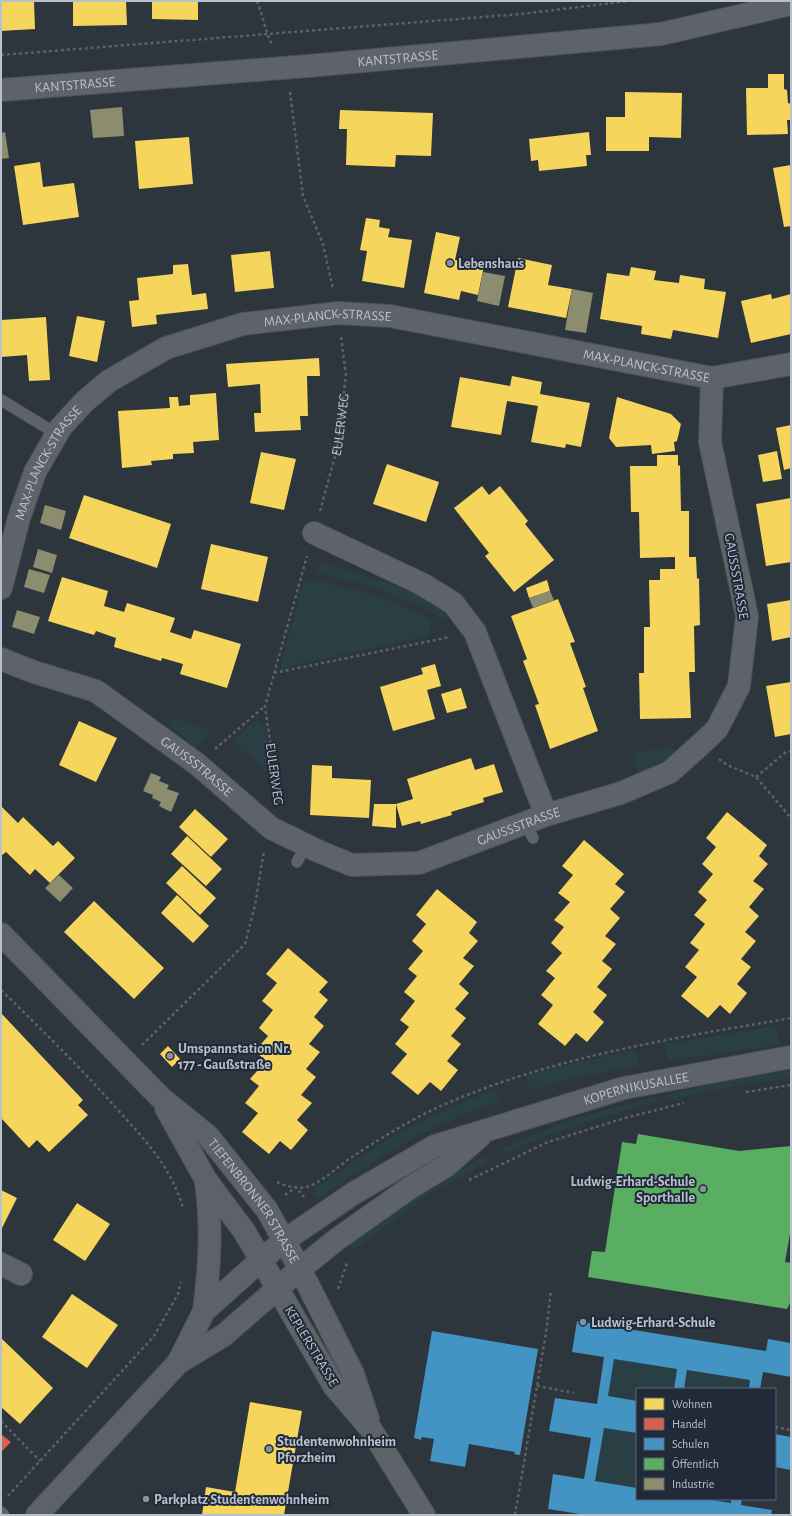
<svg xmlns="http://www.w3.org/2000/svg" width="792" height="1516" viewBox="0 0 792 1516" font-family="'Alegreya Sans',sans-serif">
<rect width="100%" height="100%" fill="#2d353d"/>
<path fill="#2a3f43" d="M319 562 420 593 452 616 444 620C404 595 362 584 317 572Z
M307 580C321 580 334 585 347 588 376 596 404 604 431 621V628L426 637 296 664 280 671 285 648 302 587Z
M170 719C184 721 200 723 210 733L195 748 166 722Z
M256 720C260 721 262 722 264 726 268 733 272 764 269 771H266L232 741Z
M661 748H670L680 752 639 773 632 754Z
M776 1026 780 1045 668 1061 665 1044Z
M636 1050 639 1066 573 1078 530 1090 525 1076 559 1066Z
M791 1070V1078L738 1085 665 1101 664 1095 712 1084Z
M494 1089 499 1101C433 1123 373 1159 317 1200L314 1194 315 1188 366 1153 417 1123Z
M655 1097 656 1102C604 1115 553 1132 504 1154L501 1149 574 1118Z
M486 1156 488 1162 428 1195 354 1250 350 1244 443 1178Z
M614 1359 677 1369 674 1389H637V1401L608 1396Z
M687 1370 750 1380 749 1389H684Z
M604 1428 637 1433V1488L595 1481Z"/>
<path fill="#f6d55c" d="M1 1H34L35 29 1 31Z
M73 1H126L127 25 73 26Z
M152 1H198V20L152 19Z
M768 74H784V89L787 90 788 103 791 104V120H787L788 134 747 135 746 88H768Z
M625 92 682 93 681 138 649 137V151H606V117H625Z
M340 110 433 113 431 156 396 155 395 167 346 165 347 129H339Z
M589 132 591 155H586L587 166 539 171 538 160 531 161 529 139Z
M189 137 193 184 139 189 135 141Z
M40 162 43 187 74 183 79 217 23 225 14 166Z
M791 165V226L784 227 773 168Z
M366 218 380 220 379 227 390 229 388 237 412 240 404 288 362 281 367 251 360 250Z
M436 232 460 237 455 260 484 266 478 295 461 291 459 300 424 293Z
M270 251 274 288 235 292 231 255Z
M518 258 552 265 548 285 572 289 566 318 508 307Z
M188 264 192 295 206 293 208 309 156 315 157 324 132 327 129 301 139 300 137 278 173 274V265Z
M631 267 656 271 654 280 679 283 680 275 705 279 704 289 726 292 718 338 673 330 671 339 641 334 642 326 600 319 607 273 629 276Z
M771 294 772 299 791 294V334L751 343 741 301Z
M77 316 105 321 97 362 69 356Z
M46 317 50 380 29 381 27 355 1 357V320Z
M319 358 320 376H307L308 416H300L301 430 255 432 254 413H261L260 384 228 387 226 364Z
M512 376 542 382 540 394 590 403 581 447 566 444 565 448 531 442 538 406 507 401 501 435 451 427 460 377 510 386Z
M216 393 219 440 193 442 194 453 173 454V459L151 461 152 465 122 468 118 411 170 408 169 397H178L179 406 190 405V395Z
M617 397 671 414 681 424 677 441 674 442 675 451 652 454 651 445 616 447 609 438Z
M791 425V468L784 470 776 428Z
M777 451 782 479 763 482 758 455Z
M261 452 296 459 284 510 250 503Z
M657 455H678V466L680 465 681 511H689V557H696L697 579 699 578 700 625 694 626 695 672H689L691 718 640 719 639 673H644V627H650L649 580H660V569H675V557L640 558 639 512H631L630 466H657Z
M387 464 439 482 426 522 373 504Z
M482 486 489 495 500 486 528 521 525 524 554 560 514 592 485 556 489 553 454 508Z
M84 495 171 524 157 568 69 538Z
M791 498V562L766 566 756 504Z
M211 544 268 557 258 602 201 589Z
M62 577 108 591 104 606 124 612 127 603 175 618 170 632 191 639 194 630 241 644 227 688 180 674 183 664 162 658 161 661 114 647 116 638 96 631 94 635 48 621Z
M547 580 550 591 529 598 526 588Z
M558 599 575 642 570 643 586 687 583 688 598 731 550 749 535 705 539 704 523 661 527 659 511 616Z
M791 600V637L772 641 767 604Z
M435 664 441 686 427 690 435 719 393 731 380 687 423 674 421 668Z
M791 682V734L775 737 766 686Z
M461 688 467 708 447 713 441 694Z
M79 721 117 738 96 782 59 765Z
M471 758 475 770 494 764 503 792 483 798 484 802 451 812 452 815 421 824 420 821 402 826 396 804V828L372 826 374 804H396L413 799 407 779Z
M312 765 332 766V778L371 780 369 818 310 815Z
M1 806 18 823 23 817 53 846 58 841 75 858 50 883 35 869 30 875 6 852 1 856Z
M195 809 228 839 211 857 179 827Z
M727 812 767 845 759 856 768 864 753 881 764 889 749 907 759 916 745 932 756 941 741 959 751 967 737 984 747 993 730 1014 720 1005 708 1018 681 996 697 977 685 967 699 950 690 943 705 924 694 915 707 900 698 892 713 874 702 864 716 847 706 838Z
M187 836 222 869 206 886 171 854Z
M584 840 624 874 615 884 625 892 610 909 620 918 605 936 616 944 602 961 612 969 597 987 607 995 593 1012 604 1022 587 1042 576 1033 565 1046 538 1024 553 1005 541 995 555 978 546 971 562 953 551 943 564 927 554 920 570 902 558 893 573 875 562 866Z
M182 866 216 898 200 915 166 883Z
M437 889 477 922 469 933 478 941 463 958 474 966 459 984 469 993 455 1009 466 1018 451 1036 461 1044 447 1061 458 1070 441 1091 430 1082 418 1095 391 1073 407 1054 395 1044 409 1027 400 1020 415 1001 404 992 417 976 408 969 423 951 412 941 426 924 416 915Z
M177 895 209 926 193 943 161 913Z
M94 901 164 968 134 999 64 932Z
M288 948 328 982 319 992 328 1000 314 1017 324 1026 309 1044 320 1052 306 1069 316 1077 301 1095 312 1103 297 1120 308 1130 291 1150 280 1141 269 1154 242 1132 258 1113 245 1103 259 1086 250 1079 266 1061 255 1051 268 1036 259 1028 273 1010 262 1001 277 983 266 974Z
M1 1013 83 1100 78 1105 88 1115 49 1152 37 1140 29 1148 1 1118Z
M168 1046 180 1059 172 1067 160 1054Z
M1 1190 17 1198 1 1230Z
M77 1203 110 1224 85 1261 53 1240Z
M72 1294 118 1325 87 1368 42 1337Z
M1 1338 53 1388 20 1424 1 1407Z
M250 1402 302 1411 284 1515H202L206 1487 235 1492Z"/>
<path fill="#d6604d" d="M1 1434 11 1442 1 1452Z"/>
<path fill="#4393c3" d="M577 1321 766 1351 768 1339 791 1343V1377L763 1372 760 1389H749L750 1380 687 1370 684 1389H674L677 1369 614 1359 608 1396 637 1401V1433L604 1428 595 1481 637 1488V1499H704L731 1503V1499H742L741 1505 772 1510 771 1515H586L548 1509 553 1474 584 1479 591 1438 549 1431 555 1398 597 1404 604 1357 572 1352Z
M432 1331 538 1349 520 1455 514 1454 515 1452 469 1444 465 1467 430 1461 434 1439 422 1437 421 1440 414 1438Z
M775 1434 791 1437V1470L775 1467Z"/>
<path fill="#5aae61" d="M638 1134 739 1151 791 1146V1228L785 1262 791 1263V1301L787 1309 588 1277 592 1251 605 1252 622 1142 636 1144Z"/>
<path fill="#8c8c6e" d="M122 107 124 136 93 138 90 110Z
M5 132 9 158 1 159V133Z
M483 272 505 276 499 306 477 301Z
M572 289 593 293 586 333 565 330Z
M45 505 66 511 61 530 40 523Z
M38 549 57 555 52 573 33 567Z
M29 569 50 575 44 593 24 587Z
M550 591 554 600 533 608 529 598Z
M17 610 40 617 34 634 12 627Z
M151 773 161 777 159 781 169 785 167 789 179 793 171 812 159 806 161 802 152 798 153 795 143 791Z
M59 875 73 888 60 902 45 888Z"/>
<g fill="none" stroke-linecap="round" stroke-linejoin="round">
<defs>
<path id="lane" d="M1 400 57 434
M526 823 533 838
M297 862 306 845
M1 1512 4 1515"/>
<g id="street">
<path id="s2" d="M1 90 308 66 661 34 791 4"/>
<path d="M314 533 422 584 453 603 475 632 546 815"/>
<path id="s3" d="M1 588 19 518 35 472 61 427 84 402 109 381 166 348 243 324 338 313 390 316 712 378 791 364"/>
<path id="s4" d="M1 659 34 672 96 691 197 764 271 828 320 852 352 865 419 863 546 815 621 793 670 772 699 746 717 729 739 686 747 616 710 442 712 378"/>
<path d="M1 1264 21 1274"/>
<path d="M368 1419 353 1374 300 1269 336 1240 411 1187 446 1166 480 1136"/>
<path id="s5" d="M424 1515 370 1428 334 1386 261 1260 285 1240 354 1193 435 1146 624 1088 791 1057"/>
</g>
<g id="secondary">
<path id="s6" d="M1 934 160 1097 208 1136 267 1210 300 1269 224 1335 178 1363 37 1515"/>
<path d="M166 1108 206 1180 244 1231 261 1260 204 1311 178 1363"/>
<path d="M204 1311C210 1263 212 1229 206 1181"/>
</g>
</defs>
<use href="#lane" stroke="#4c5157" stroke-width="12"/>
<use href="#street" stroke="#4c5157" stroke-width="24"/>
<use href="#secondary" stroke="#4c5157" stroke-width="24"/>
<g stroke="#5b6267" stroke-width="2.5" stroke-dasharray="3 3" stroke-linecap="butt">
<path d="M257 1C263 16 265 31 272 45"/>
<path d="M1 55 521 14 629 1"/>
<path d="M290 92 303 196 323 244 333 289"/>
<path id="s1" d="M320 511 337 449 346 375 341 337"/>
<path d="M274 673 450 637"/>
<path d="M215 749 265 706"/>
<path d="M719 759 727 765 756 777 791 818"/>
<path d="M756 777 786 752 791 751"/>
<path d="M279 803 265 706 307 556"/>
<path d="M1 990C41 1029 81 1068 118 1110 146 1141 171 1167 183 1208"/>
<path d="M142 1045 245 944 255 905 264 851"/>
<path d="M746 1092 791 1085"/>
<path d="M469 1180 548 1142 625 1118 684 1103"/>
<path d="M277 1182C285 1186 297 1189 306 1187 322 1183 338 1166 352 1157 375 1142 405 1123 430 1111 543 1058 669 1039 791 1018"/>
<path d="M285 1195 296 1187 304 1197"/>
<path d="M338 1289 347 1263"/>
<path d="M537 1386 574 1393"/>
<path d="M1 1421 40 1461"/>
<path d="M775 1427 791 1430"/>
<path d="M8 1496 154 1336 178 1294 181 1282"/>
<path d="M515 1515 546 1333 551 1290"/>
</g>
<use href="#lane" stroke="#5e636a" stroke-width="11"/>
<use href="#street" stroke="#5e636a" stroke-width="22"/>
<use href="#secondary" stroke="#5d6269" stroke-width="22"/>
</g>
<g fill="#88909a" stroke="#202a38" stroke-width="1.5">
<circle cx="450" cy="263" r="4"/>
<circle cx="170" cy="1056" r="4"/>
<circle cx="703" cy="1189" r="4"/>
<circle cx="583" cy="1322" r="4"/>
<circle cx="269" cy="1449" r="4"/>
<circle cx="146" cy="1499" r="4"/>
</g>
<g text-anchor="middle" stroke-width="4" stroke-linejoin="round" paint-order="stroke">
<g font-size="14" fill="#b9c1cc" stroke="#202a38">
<text dy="5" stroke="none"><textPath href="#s2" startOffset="398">KANTSTRASSE</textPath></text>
<text dy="5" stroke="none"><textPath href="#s2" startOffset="74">KANTSTRASSE</textPath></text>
<text dy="5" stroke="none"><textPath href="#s3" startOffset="471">MAX-PLANCK-STRASSE</textPath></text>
<text dy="5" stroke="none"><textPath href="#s3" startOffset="795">MAX-PLANCK-STRASSE</textPath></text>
<text dy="5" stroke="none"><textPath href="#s1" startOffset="89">EULERWEG</textPath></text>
<text dy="5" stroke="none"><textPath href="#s3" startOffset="135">MAX-PLANCK-STRASSE</textPath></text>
<text transform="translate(737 576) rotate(80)" y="5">GAUSSSTRASSE</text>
<text dy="5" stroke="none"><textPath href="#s4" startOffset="226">GAUSSSTRASSE</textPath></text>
<text transform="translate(275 774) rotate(82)" y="5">EULERWEG</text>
<text dy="5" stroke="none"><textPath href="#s4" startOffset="585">GAUSSSTRASSE</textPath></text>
<text dy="5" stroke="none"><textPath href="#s5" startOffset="721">KOPERNIKUSALLEE</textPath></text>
<text dy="5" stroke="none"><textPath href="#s6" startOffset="369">TIEFENBRONNER STRASSE</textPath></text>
<text transform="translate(312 1346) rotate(59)" y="5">KEPLERSTRASSE</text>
</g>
<g font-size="14" font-weight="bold" fill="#b9c1cc" stroke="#202a38" text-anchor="start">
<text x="458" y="268">Lebenshaus</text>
<text x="178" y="1053">Umspannstation Nr.<tspan x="178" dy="16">177 - Gaußstraße</tspan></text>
<text x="695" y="1186" text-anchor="end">Ludwig-Erhard-Schule<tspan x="695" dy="16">Sporthalle</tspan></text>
<text x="591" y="1327">Ludwig-Erhard-Schule</text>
<text x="277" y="1446">Studentenwohnheim<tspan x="277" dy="16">Pforzheim</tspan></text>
<text x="154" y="1504">Parkplatz Studentenwohnheim</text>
</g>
</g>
<rect width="792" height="1516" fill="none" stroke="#b9c1cc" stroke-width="4"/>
<rect x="636" y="1388" width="140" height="112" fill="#202a38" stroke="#5d6673"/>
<rect x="644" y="1398" width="20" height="12" fill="#f6d55c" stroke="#5d6673"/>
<text x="672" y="1408" font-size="12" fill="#b9c1cc">Wohnen</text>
<rect x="644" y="1418" width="20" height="12" fill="#d6604d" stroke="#5d6673"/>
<text x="672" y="1428" font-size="12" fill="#b9c1cc">Handel</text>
<rect x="644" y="1438" width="20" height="12" fill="#4393c3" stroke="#5d6673"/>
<text x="672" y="1448" font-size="12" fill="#b9c1cc">Schulen</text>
<rect x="644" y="1458" width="20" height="12" fill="#5aae61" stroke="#5d6673"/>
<text x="672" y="1468" font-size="12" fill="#b9c1cc">Öffentlich</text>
<rect x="644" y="1478" width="20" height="12" fill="#8c8c6e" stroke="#5d6673"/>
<text x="672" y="1488" font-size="12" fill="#b9c1cc">Industrie</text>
</svg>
